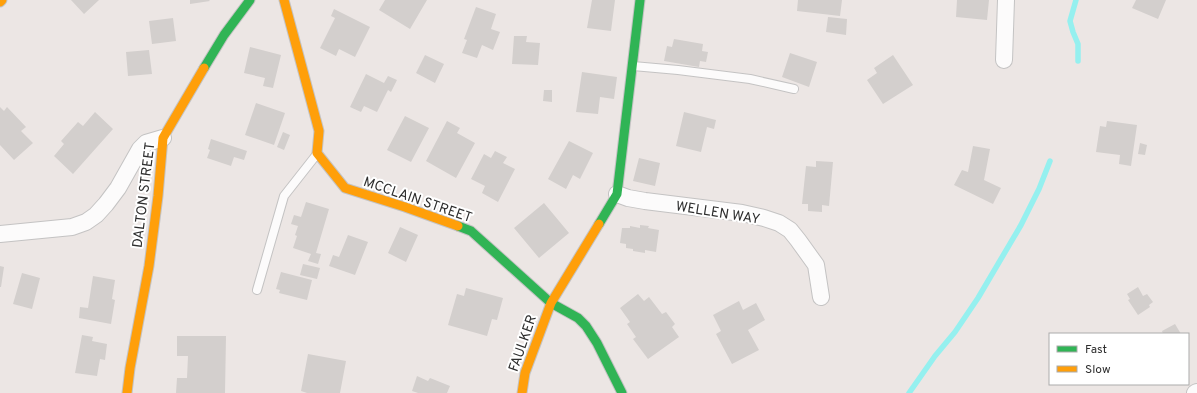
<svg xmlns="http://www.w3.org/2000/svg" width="1197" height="393" viewBox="0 0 1197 393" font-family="Overpass,sans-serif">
<rect width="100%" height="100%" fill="#ece6e4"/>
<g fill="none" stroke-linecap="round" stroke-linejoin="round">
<path stroke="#95f0ef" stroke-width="5.5" d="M1076 0 1070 21 1073 32 1078 44V61
M909 393 935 356 955 332 978 298 1021 225 1039 189 1050 161"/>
</g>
<path fill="#d3cfcd" d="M71 0H99L84 14Z
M190 0H209L210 1 190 4Z
M385 0H427L410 29 379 10Z
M592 0H615L611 31 587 28Z
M798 0H842L840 16 797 11Z
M957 0H989L987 20 956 17Z
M1136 0H1166L1158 19 1132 8Z
M476 7 496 14 491 29 500 32 493 50 482 45 477 58 462 53 467 40 464 39Z
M334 9 370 27 355 57 339 49 336 56 320 48 335 18 331 16Z
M828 17 847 19 846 35 826 32Z
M173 18 176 41 152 44 149 21Z
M514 36H527L526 42 540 43 538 65 512 64Z
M674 39 703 44 702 51 708 52 706 62 700 61 699 67 664 61 667 46 672 47Z
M250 47 281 55 273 88 263 86 265 78 244 73Z
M149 50 152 74 128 76 126 52Z
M790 53 817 62 809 87 782 77Z
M425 55 444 64 435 83 416 73Z
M893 55 913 85 883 104 867 80 877 73 874 68Z
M582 72 617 77 614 99 600 97 598 114 576 112Z
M366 74 384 83 388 76 397 80 391 92 388 90 377 112 364 106 361 112 350 107Z
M544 90H552V102L543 101Z
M256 103 285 113 274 145 245 135Z
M0 107 4 111 7 107 26 127 21 131 33 143 14 160 0 145Z
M95 112 113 129 73 174 54 156 64 144 61 141 78 122 83 126Z
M684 112 716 120 714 129 707 127 701 152 676 146Z
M405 116 429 128 411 162 387 150Z
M447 121 460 128 457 133 475 143 456 178 426 161Z
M1107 121 1137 125 1131 166 1119 164 1120 155 1096 152 1100 126 1106 127Z
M283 132 290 135 284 150 277 147Z
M211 139 247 151 244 160 234 157 231 166 207 158 210 150 208 149Z
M569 141 593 153 580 179 573 175 566 189 548 179Z
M1140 143 1147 145 1145 155 1138 154Z
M973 146 990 149 984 180 1001 188 993 204 954 185 962 170 968 172Z
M495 151 507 157 503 163 515 169 498 202 482 193 485 186 471 179 484 154 491 158Z
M639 158 660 163 655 186 633 181Z
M816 161 833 162 829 206 822 205V212L808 211V204H802L806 166 816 167Z
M306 202 329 209 316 253 321 254 318 264 308 261 311 254 293 248 297 236 295 235 298 226 291 224 294 215 301 217Z
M544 203 569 233 539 258 514 228Z
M640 225 649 226 648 228 659 230 656 252 645 250V253L633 251V249L626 248V244L620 243 622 228H630V226L640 228Z
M400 227 418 235 406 262 388 253Z
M348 235 368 242 355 275 329 266 333 255 339 257Z
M303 264 320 268 317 279 300 275Z
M0 266 4 267 1 287H0Z
M281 272 312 280 307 300 279 293 280 290 276 289Z
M22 273 40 278 32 309 13 304Z
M93 276 115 280 112 299 115 300 111 324 79 318 80 307 88 308Z
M1138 287 1143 296 1147 294 1153 302 1149 305 1150 307 1138 315 1128 300 1130 299 1127 294Z
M466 288 503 298 497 320 492 319 487 336 448 325 457 294 464 296Z
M638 294 644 301 649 297 662 314 666 312 675 324 672 327 679 337 648 359 633 339 636 337 627 324 630 322 620 308Z
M739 301 743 310 756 303 765 320 748 330 759 350 732 364 716 334 721 331 713 315Z
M1175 324 1181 334H1163L1162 331Z
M82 335 93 337 92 341 107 344 105 360 100 359 97 376 75 373Z
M177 336H226L225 393H176L177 378H187L188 356H177Z
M308 354 346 361 340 393H307L301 391Z
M417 376 428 381 430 378 450 386 447 393H418L412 391Z"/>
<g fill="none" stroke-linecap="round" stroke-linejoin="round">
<defs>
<path id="lane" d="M633 66 678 70 750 79 794 89
M257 290 284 196 317 154"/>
<path id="street" d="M1004 60 1006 0
M617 194 628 198 645 201 742 213 764 218 779 223 790 230 798 240 816 265 821 297
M0 234 72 227 86 222 96 215 106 204 118 188 140 149 146 143 163 138
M1195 393 1197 392"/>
<path id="fast" d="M204 68 224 35 250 0
M599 224 617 194 640 0
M458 226 471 231 551 303 578 318 586 326 597 343 622 393"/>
<path id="slow" d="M284 0 319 131 317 153 345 188 405 207 458 226
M0 2 2 0
M127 393 130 368 149 266 158 196 163 138 204 68
M522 393 525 373 551 303 599 224"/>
</defs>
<use href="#lane" stroke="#c4c3c3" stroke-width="10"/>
<use href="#street" stroke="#c4c3c3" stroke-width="18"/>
<use href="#fast" stroke="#c4c3c3" stroke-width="11"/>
<use href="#slow" stroke="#c4c3c3" stroke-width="11"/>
<use href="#lane" stroke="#fcfbfb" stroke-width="8"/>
<use href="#street" stroke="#fcfbfb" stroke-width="16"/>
<use href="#fast" stroke="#30b455" stroke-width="9"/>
<use href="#slow" stroke="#ff9f0a" stroke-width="9"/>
</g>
<g text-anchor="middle" stroke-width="4" stroke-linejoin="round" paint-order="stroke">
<g font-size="14" fill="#2e2e2e" stroke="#fff">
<text transform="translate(143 195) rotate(-83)" y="5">DALTON STREET</text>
<text transform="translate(418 199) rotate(19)" y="5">MCCLAIN STREET</text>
<text transform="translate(718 212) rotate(9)" y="5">WELLEN WAY</text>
<text transform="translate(522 343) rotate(-71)" y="5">FAULKER</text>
</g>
</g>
<rect x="1049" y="333" width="140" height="52" fill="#ffffff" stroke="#ababab"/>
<rect x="1057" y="346" width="20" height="6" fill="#30b455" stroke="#ababab"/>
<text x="1085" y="353" font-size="12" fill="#2e2e2e">Fast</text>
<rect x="1057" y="366" width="20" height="6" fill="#ff9f0a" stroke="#ababab"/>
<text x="1085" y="373" font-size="12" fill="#2e2e2e">Slow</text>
</svg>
